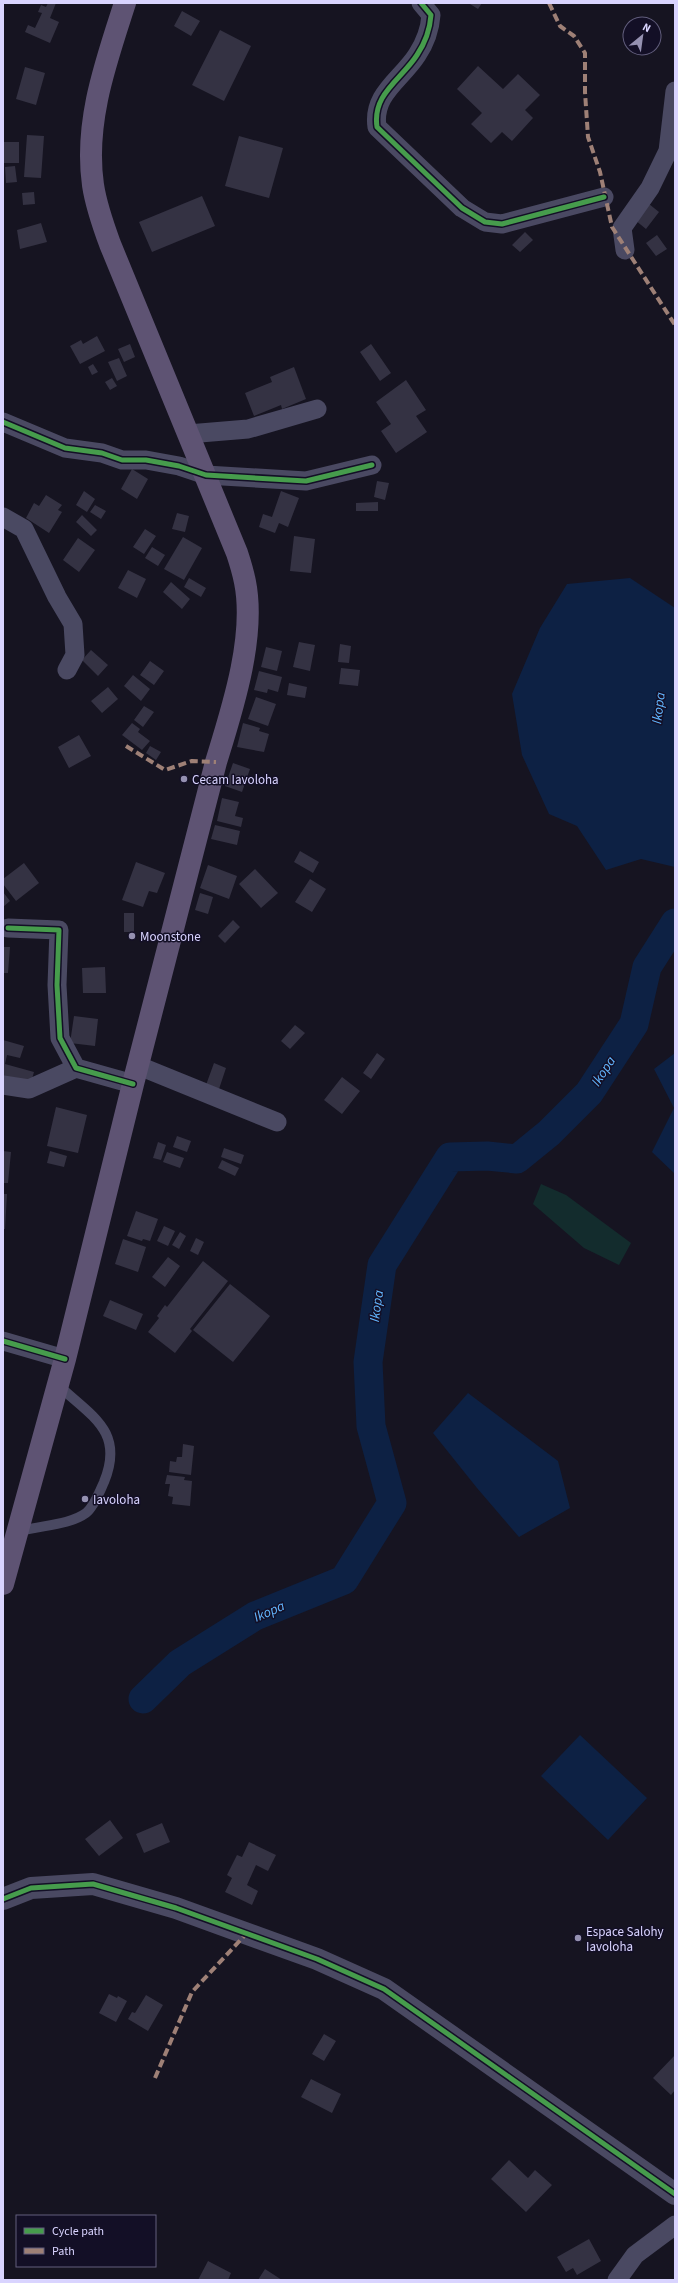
<svg xmlns="http://www.w3.org/2000/svg" width="678" height="2283" viewBox="0 0 678 2283" font-family="'Source Sans 3',sans-serif">
<rect width="100%" height="100%" fill="#161421"/>
<path fill="#132c2d" d="M541 1184 566 1195 631 1243 619 1265 584 1248 533 1204Z"/>
<path fill="#0d2144" d="M630 578 675 608V867L641 859 606 870 577 826 549 814 522 755 512 694 540 628 567 584Z
M675 1053V1174L652 1152 674 1108 654 1069Z
M468 1393 558 1461 570 1508 519 1537 477 1488 433 1433Z
M580 1735 647 1798 608 1840 541 1776Z"/>
<g fill="none" stroke-linecap="round" stroke-linejoin="round">
<path stroke="#0d2144" stroke-width="29" d="M143 1699 180 1663 255 1616 344 1580 392 1503 371 1426 368 1362 382 1265 450 1157 487 1156 517 1159 549 1133 589 1093 634 1024 647 967 675 923"/>
</g>
<path fill="#343243" d="M48 3H56L50 18 59 22 50 43 25 32 28 25 35 28 42 13 38 12 41 5 46 7Z
M471 3H482L478 9 470 4Z
M182 11 200 21 191 36 174 26Z
M220 30 251 46 224 101 192 85Z
M478 66 503 89 518 74 540 95 525 110 533 118 512 141 502 132 491 143 471 124 482 113 457 89Z
M25 67 45 73 36 105 16 99Z
M27 135 44 136 41 178 24 177Z
M239 136 283 148 269 198 225 186Z
M4 142H19V163H4Z
M15 166 17 182 6 183 5 167Z
M34 192 35 204 23 205 22 193Z
M202 196 215 226 152 252 139 222Z
M649 204 659 212 646 229 635 220Z
M41 223 47 242 20 249 17 230Z
M525 232 533 240 520 252 512 245Z
M657 235 667 249 656 256 646 243Z
M97 336 105 351 80 364 70 346 81 340 83 344Z
M130 344 135 357 124 362 118 349Z
M371 344 391 373 380 381 360 352Z
M119 358 127 376 117 381 108 362Z
M93 364 98 372 92 375 88 367Z
M294 367 306 399 282 409 281 405 254 416 245 393 272 382 270 377Z
M112 378 117 386 110 390 105 382Z
M406 380 426 410 416 416 427 432 396 453 381 431 391 424 376 402Z
M132 469 148 479 137 499 121 489Z
M377 481 389 483 385 500 374 497Z
M84 491 95 499 87 512 76 505Z
M281 491 299 498 288 527 279 523 275 533 259 527 263 514 272 517Z
M46 495 62 505 58 510 62 512 49 533 26 518 34 503 39 506Z
M378 502V511H356V503Z
M95 505 106 511 101 519 90 512Z
M177 513 189 516 185 532 172 529Z
M82 515 97 530 91 536 76 522Z
M145 529 156 536 144 554 133 547Z
M294 536 315 539 311 573 290 571Z
M183 537 202 548 184 580 164 569Z
M78 538 95 550 79 572 63 560Z
M152 547 165 555 158 566 145 558Z
M128 570 146 579 137 598 118 588Z
M189 578 206 588 201 597 184 587Z
M171 582 190 599 182 609 163 592Z
M299 642 315 645 310 671 293 667Z
M340 644 351 646 349 663 338 662Z
M266 647 282 651 277 671 261 667Z
M91 650 108 665 98 676 82 660Z
M150 661 164 671 154 685 140 675Z
M341 668 360 670 358 686 339 684Z
M259 671 282 677 278 692 268 689 267 693 254 690Z
M133 675 150 689 141 701 124 686Z
M289 683 307 687 305 698 287 695Z
M108 687 118 699 102 713 91 701Z
M256 697 276 704 268 726 248 719Z
M144 706 154 712 143 727 134 720Z
M132 723 140 729 138 732 150 741 142 750 122 735Z
M243 723 260 728 259 731 269 734 264 752 237 747Z
M79 735 91 756 69 768 58 747Z
M150 746 161 752 156 760 146 753Z
M233 763 250 769 242 792 225 786Z
M222 798 239 802 235 816 243 818 241 827 217 821Z
M215 825 240 831 237 845 211 839Z
M300 851 319 862 313 873 294 862Z
M136 862 165 873 157 893 149 891 143 907 122 900Z
M24 863 39 883 16 901 3 884V879Z
M208 865 237 876 229 899 200 888Z
M255 869 278 893 261 908 239 884Z
M310 879 326 889 312 912 295 902Z
M3 892 10 901 3 907Z
M200 893 213 897 208 914 195 910Z
M124 913H134V932H124Z
M233 920 240 927 225 943 218 936Z
M3 947H10L8 973H3Z
M105 967 106 993H83L82 968Z
M74 1016 98 1019 95 1046 70 1043Z
M295 1025 305 1033 290 1049 281 1041Z
M3 1040 24 1046 20 1058 7 1055 5 1064 34 1072 30 1086 3 1079Z
M377 1053 385 1059 371 1079 363 1073Z
M214 1063 226 1068 219 1089 206 1085Z
M342 1077 360 1091 342 1114 324 1100Z
M56 1107 87 1115 78 1153 47 1146Z
M177 1136 191 1141 187 1152 173 1147Z
M158 1142 166 1145 161 1160 153 1158Z
M224 1148 244 1155 241 1164 221 1157Z
M3 1151 11 1152 8 1183H3Z
M50 1151 67 1156 64 1167 47 1163Z
M167 1152 184 1158 180 1168 163 1162Z
M222 1160 239 1168 235 1176 218 1168Z
M3 1194H7L5 1229H3Z
M136 1211 158 1219 150 1241 143 1239 142 1241 127 1236Z
M164 1226 175 1231 168 1246 157 1241Z
M180 1232 186 1236 179 1249 172 1245Z
M196 1238 204 1242 198 1255 190 1251Z
M123 1239 146 1247 138 1272 115 1264Z
M168 1257 180 1266 165 1287 152 1277Z
M203 1261 228 1281 190 1329 192 1331 175 1353 148 1332 159 1318 157 1316 165 1305 167 1307Z
M230 1284 270 1316 233 1362 193 1330Z
M110 1300 143 1314 136 1330 103 1316Z
M183 1444 194 1446 191 1475 169 1472 170 1461 176 1462 177 1457H182Z
M167 1475 185 1477 184 1480 192 1481 190 1506 172 1504 173 1497 168 1496 170 1484H165Z
M110 1820 123 1838 99 1856 85 1839Z
M162 1823 170 1842 144 1853 136 1834Z
M249 1842 276 1855 268 1871 256 1865 247 1885 258 1891 252 1905 225 1892 232 1878 227 1875 237 1855 242 1857Z
M109 1994 117 1998 118 1996 127 2001 116 2022 99 2013Z
M146 1995 163 2005 148 2031 128 2019 132 2012 135 2013Z
M324 2034 336 2041 324 2061 312 2054Z
M675 2055V2090L671 2095 653 2078Z
M311 2079 341 2094 332 2113 301 2097Z
M509 2160 528 2178 535 2170 552 2185 526 2212 491 2179Z
M589 2239 601 2261 577 2275 573 2268 566 2272 557 2257Z
M208 2261 231 2273 228 2280H198Z
M265 2269 282 2280H258Z"/>
<g fill="none" stroke-linecap="round" stroke-linejoin="round">
<path stroke="#4a4962" stroke-width="10" d="M18 1532C39 1525 68 1526 86 1513 94 1507 100 1491 104 1482 125 1431 91 1416 58 1385"/>
<path stroke="#4a4962" stroke-width="19" d="M421 3 431 15C430 29 425 43 417 55 401 80 372 94 377 127L462 208 485 222 502 224 604 197
M625 250 622 228 650 188 668 151 675 91
M3 422 65 448 102 453 122 460H146L179 466 206 475 306 481 372 465
M188 434 248 429 317 409
M3 517 24 529 57 597 73 624 75 655 67 670
M8 928 59 930 57 985 60 1038 76 1068 133 1084
M139 1066 277 1122
M3 1085 29 1089 76 1068
M3 1341 65 1359
M617 2280 635 2255 675 2225"/>
<path stroke="#4a4962" stroke-width="22" d="M3 1899 31 1888 93 1884 176 1908 317 1959 384 1989 675 2194"/>
<path stroke="#5e5373" stroke-width="22" d="M3 1584 65 1359 133 1084 216 762C232 710 256 637 245 582 243 572 240 562 237 553L110 244C103 225 96 205 93 185 84 122 106 62 125 3"/>
<path stroke="#9e8076" stroke-width="4" stroke-dasharray="8 4" stroke-linecap="butt" d="M549 3 560 26 574 36 585 53V92L588 137 600 172 612 227 675 325
M126 746 165 770 192 761 216 762
M155 2078 192 1992 246 1934"/>
<defs>
<path id="cycleway" d="M421 3 431 15C430 29 425 43 417 55 401 80 372 94 377 127L462 208 485 222 502 224 604 197
M3 422 65 448 102 453 122 460H146L179 466 206 475 306 481 372 465
M8 928 59 930 57 985 60 1038 76 1068 133 1084
M3 1341 65 1359
M3 1899 31 1888 93 1884 176 1908 317 1959 384 1989 675 2194"/>
</defs>
<use href="#cycleway" stroke="#130f26" stroke-width="8"/>
<use href="#cycleway" stroke="#469c4c" stroke-width="5"/>
</g>
<g fill="#9591b1" stroke="#130f26" stroke-width="1.5">
<circle cx="184" cy="779" r="4"/>
<circle cx="132" cy="936" r="4"/>
<circle cx="85" cy="1499" r="4"/>
<circle cx="578" cy="1938" r="4"/>
</g>
<g text-anchor="middle" stroke-width="3" stroke-linejoin="round" paint-order="stroke">
<g font-size="13" fill="#d9d4ff" stroke="#130f26" text-anchor="start">
<text x="192" y="784">Cecam Iavoloha</text>
<text x="140" y="941">Moonstone</text>
<text x="93" y="1504">Iavoloha</text>
<text x="586" y="1936">Espace Salohy<tspan x="586" dy="15">Iavoloha</tspan></text>
</g>
<g font-size="14" font-style="italic" fill="#62b6ff" stroke="#130f26">
<text transform="translate(658 708) rotate(-83)" y="5">Ikopa</text>
<text transform="translate(603 1071) rotate(-57)" y="5">Ikopa</text>
<text transform="translate(376 1306) rotate(-82)" y="5">Ikopa</text>
<text transform="translate(269 1611) rotate(-24)" y="5">Ikopa</text>
</g>
</g>
<rect width="678" height="2283" fill="none" stroke="#d9d4ff" stroke-width="8"/>
<rect x="16" y="2215" width="140" height="52" fill="#130f26" stroke="#625e7d"/>
<rect x="24" y="2228" width="20" height="6" fill="#469c4c" stroke="#625e7d"/>
<text x="52" y="2235" font-size="12" fill="#d9d4ff">Cycle path</text>
<rect x="24" y="2248" width="20" height="6" fill="#9e8076" stroke="#625e7d"/>
<text x="52" y="2255" font-size="12" fill="#d9d4ff">Path</text>
<g transform="translate(642 36) rotate(29)"><circle r="19" fill="#130f26" stroke="#625e7d"/>
<path d="M0-3L7 15L0 10L-7 15Z" fill="#9591b1"/>
<text y="-6" font-size="11" font-weight="bold" text-anchor="middle" fill="#d9d4ff">N</text>
</g>
</svg>
